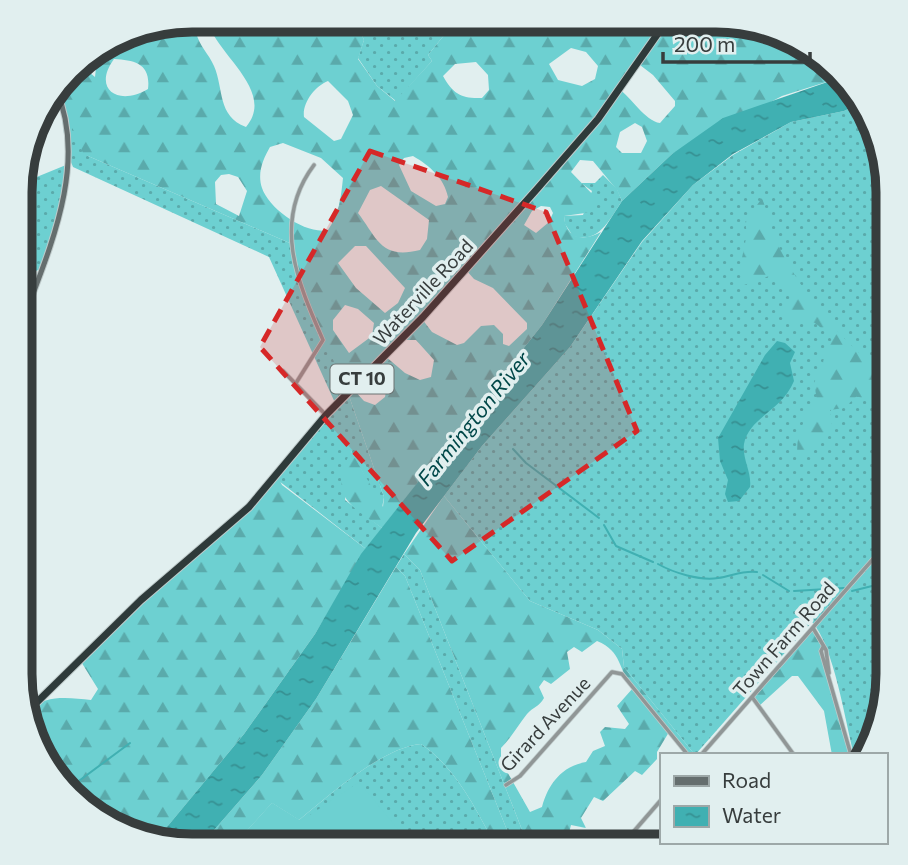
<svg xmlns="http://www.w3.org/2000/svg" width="908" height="865" viewBox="0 0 908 865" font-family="Commissioner,sans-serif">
<defs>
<pattern id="grass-dots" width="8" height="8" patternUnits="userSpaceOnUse" patternTransform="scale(1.75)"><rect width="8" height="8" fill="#6dd0d1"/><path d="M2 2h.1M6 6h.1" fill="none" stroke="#5aaaab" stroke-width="1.8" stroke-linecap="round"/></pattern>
<pattern id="forest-firs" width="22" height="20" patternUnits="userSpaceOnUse" patternTransform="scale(1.75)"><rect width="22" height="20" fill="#6dd0d1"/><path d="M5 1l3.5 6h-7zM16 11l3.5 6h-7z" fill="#5aaaab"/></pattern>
<pattern id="water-ripples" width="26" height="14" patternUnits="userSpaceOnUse" patternTransform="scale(1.75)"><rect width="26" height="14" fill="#40b0b2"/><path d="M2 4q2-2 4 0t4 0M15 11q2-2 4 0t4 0" fill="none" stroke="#369092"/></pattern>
</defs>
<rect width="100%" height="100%" fill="#e1efef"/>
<path fill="url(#grass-dots)" d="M439 25 445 34 428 55 432 61 396 101 377 86 358 58 364 40 358 26Z
M60 100 88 156 292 244 339 370 355 374 371 369 348 393 384 497 382 508 351 451 345 500 382 528 366 549 279 481 278 477 336 405 269 257 73 167 66 150Z
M859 104 888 181V684L871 750 867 755H854C845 721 834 646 812 622L695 755 624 667 622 649 598 630 530 601 444 496 482 446 570 347 642 242 693 185 733 155 791 122 844 111Z
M66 165 63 200 41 269 22 276V183Z
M603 175 617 189 622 201C609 220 599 244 573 236L565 224 564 216 583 215 592 191 581 183H595Z
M404 554 420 570 528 845H513L405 576 396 567Z
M421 744C456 768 476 809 495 845H234L272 803 299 820C330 795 381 748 421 744Z"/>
<path fill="url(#forest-firs)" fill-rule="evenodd" d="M738 21 802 42 842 77 782 96 672 154 622 201 617 190 593 161 580 160 571 172 597 199 592 212 564 216C566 239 583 242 601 232L542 325 382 528C348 504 328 495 351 451L383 507 384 497 348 393 352 388 364 401 375 405 385 397 386 391 370 370 346 373 335 364 297 279 292 244 88 156 83 153 56 89 78 63 95 77 98 50 136 29 199 28 196 32C199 46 209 54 214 66 224 89 217 116 246 127 274 94 225 60 211 30L201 28 358 26 364 40 358 59 377 86 395 101 432 61 428 55 445 34 439 25ZM571 48 586 52 598 66 595 79 582 86 558 80 549 64ZM114 59C135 60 151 64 148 89 118 107 92 89 114 59ZM476 62 488 75 489 90 482 98C462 99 453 94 443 76L455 64ZM636 62 653 75 675 101V106L660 123C645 121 631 97 619 89ZM328 81 348 101 353 115 341 139 334 141 304 117C302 103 315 86 328 81ZM635 123 642 127 647 141 641 153H622L616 147 620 132ZM283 143 321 158 343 178C341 198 339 214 328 230 306 235 269 209 262 188 257 173 263 159 270 147ZM413 156C430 166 444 178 448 197L445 204 436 206 411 191 399 165 404 158ZM229 174 238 177 247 191 239 216 216 204 215 182 221 175ZM381 186 429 220 427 239 420 250C381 260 377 238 358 213L370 190ZM541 206 550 207 553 213 549 222 536 233 524 225 532 211ZM355 246H366L405 288 398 303 385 313 356 288 338 263ZM466 270 474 279 493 288 527 323V329L509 346 503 344V334L494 325 481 326 464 343 457 345 432 332 422 319ZM345 305 358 309 374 323 372 336 349 353 333 330V320ZM400 340H416L434 360 431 377 420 380 405 373 385 356Z
M762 198C768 214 772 233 780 249 804 296 845 346 888 376V412L857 396 844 408 830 410 832 433 812 450 798 457C794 439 805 415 817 400L814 383 832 340C804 306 809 331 783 318L790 297 783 281 769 276 744 285C734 262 751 244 745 222Z
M278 477 282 485 366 549 315 634 244 734 167 827 157 839 115 828 55 779 29 710C46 694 70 698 91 700L98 689 80 660Z
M444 496 530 601 598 630 622 649 624 667 695 755H688L669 732 657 752V759L642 775 635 771 603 801 594 797 581 818 586 828 571 825 566 845H528L420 570 404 554ZM597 641C623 652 617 668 633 688L617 706 629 724 625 729 605 727 600 732 605 746 593 751 586 762C562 766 548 784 542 807L530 812 501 761V748C512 737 518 725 527 714 533 707 539 707 544 698L539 687 544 680 551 684 570 669 567 652 574 647 582 652Z
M396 567 405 576 513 845H495C476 809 456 768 421 744 381 748 330 795 299 820L272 803 234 845H201L262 775 316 699Z
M813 628 823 647 821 651 851 755H832L824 711 798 676H792L759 706 752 697Z"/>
<path fill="#6dd0d1" d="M359 782 411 845H234L272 803 301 821Z"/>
<path fill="url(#water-ripples)" d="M842 77 853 86 859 104 844 111 791 122 733 154 693 185 642 241 570 347 482 446 416 533 316 699 262 775 201 845H181L157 839 244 734 315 634 361 554 542 325 622 201 672 154 723 118Z
M777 341 785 343 795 352 790 363 794 381C781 412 749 417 744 444 742 459 752 472 750 487L739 501 728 502 725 494 728 480 720 461 718 438 765 355Z"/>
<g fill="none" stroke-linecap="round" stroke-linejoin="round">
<path stroke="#40b0b2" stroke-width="2" d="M513 449 526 463 599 518
M604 525 616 546 653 562
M658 564C674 573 700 581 718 578 732 576 743 570 757 572
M763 575 789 591
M794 591 844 588
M852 591 880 584
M68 789 130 743"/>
<defs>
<path id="street" d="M283 371 325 414
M296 383 323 340C298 283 271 222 314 165
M813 628 826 650 829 673
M823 647 821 651 851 755
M752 697 794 755
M701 755 888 542
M506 785 520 776 612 672 622 674 688 755
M622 845 661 800"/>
<path id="secondary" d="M22 323C48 252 89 165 56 89"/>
<path id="highway" d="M29 710 141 600 249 507 326 415 423 317 537 189 598 119 666 22"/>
</defs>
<use href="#street" stroke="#bfcbcb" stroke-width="5"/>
<use href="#secondary" stroke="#bfcbcb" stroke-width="7"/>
<use href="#highway" stroke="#bfcbcb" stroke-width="9"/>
<use href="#street" stroke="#909696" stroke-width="3.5"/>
<use href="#secondary" stroke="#656e6e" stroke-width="5"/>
<use href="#highway" stroke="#2e3a3a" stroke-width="7"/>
</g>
<path fill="#d62828" fill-opacity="0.2" stroke="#d62828" stroke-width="5" stroke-dasharray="14 9" stroke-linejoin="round" d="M370 151 546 212 637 431 452 561 260 347Z"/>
<g text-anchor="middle" stroke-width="7" stroke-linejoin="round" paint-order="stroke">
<rect fill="#e1efef" stroke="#6a7272" stroke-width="2" x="330.5" y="364.5" width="63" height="29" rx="5"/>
<g font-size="18" font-weight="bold" fill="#373d3d">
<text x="362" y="385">CT 10</text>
</g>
<g font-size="19" fill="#373d3d" stroke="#e1efef">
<text transform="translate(423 292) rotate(-47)" y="7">Waterville Road</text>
<text transform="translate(784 639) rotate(-49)" y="7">Town Farm Road</text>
<text transform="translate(545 724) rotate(-47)" y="7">Girard Avenue</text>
</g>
<g font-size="21" font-style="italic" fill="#004748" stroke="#e1efef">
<text transform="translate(474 419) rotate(-51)" y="7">Farmington River</text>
</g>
</g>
<path d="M0 0H908V865H0ZM192 32H716A160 160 0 0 1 876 192V674A160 160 0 0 1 716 834H192A160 160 0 0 1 32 674V192A160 160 0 0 1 192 32Z" fill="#e1efef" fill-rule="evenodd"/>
<path fill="none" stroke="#373d3d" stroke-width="9" d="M192 32H716A160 160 0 0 1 876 192V674A160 160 0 0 1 716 834H192A160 160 0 0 1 32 674V192A160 160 0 0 1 192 32Z"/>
<rect x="660" y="753" width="228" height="91" fill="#e1efef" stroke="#9da8a8" stroke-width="2"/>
<rect x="674" y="776" width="35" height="10" fill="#656e6e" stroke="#9da8a8" stroke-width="2"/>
<text x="722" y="788" font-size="21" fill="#373d3d">Road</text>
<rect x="674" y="806" width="35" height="21" fill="url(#water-ripples)" stroke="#9da8a8" stroke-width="2"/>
<text x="722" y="823" font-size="21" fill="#373d3d">Water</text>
<path d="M663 52v10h147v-10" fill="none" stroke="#373d3d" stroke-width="3.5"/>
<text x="674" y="52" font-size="21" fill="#373d3d" stroke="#e1efef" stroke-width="5" paint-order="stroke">200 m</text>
</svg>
